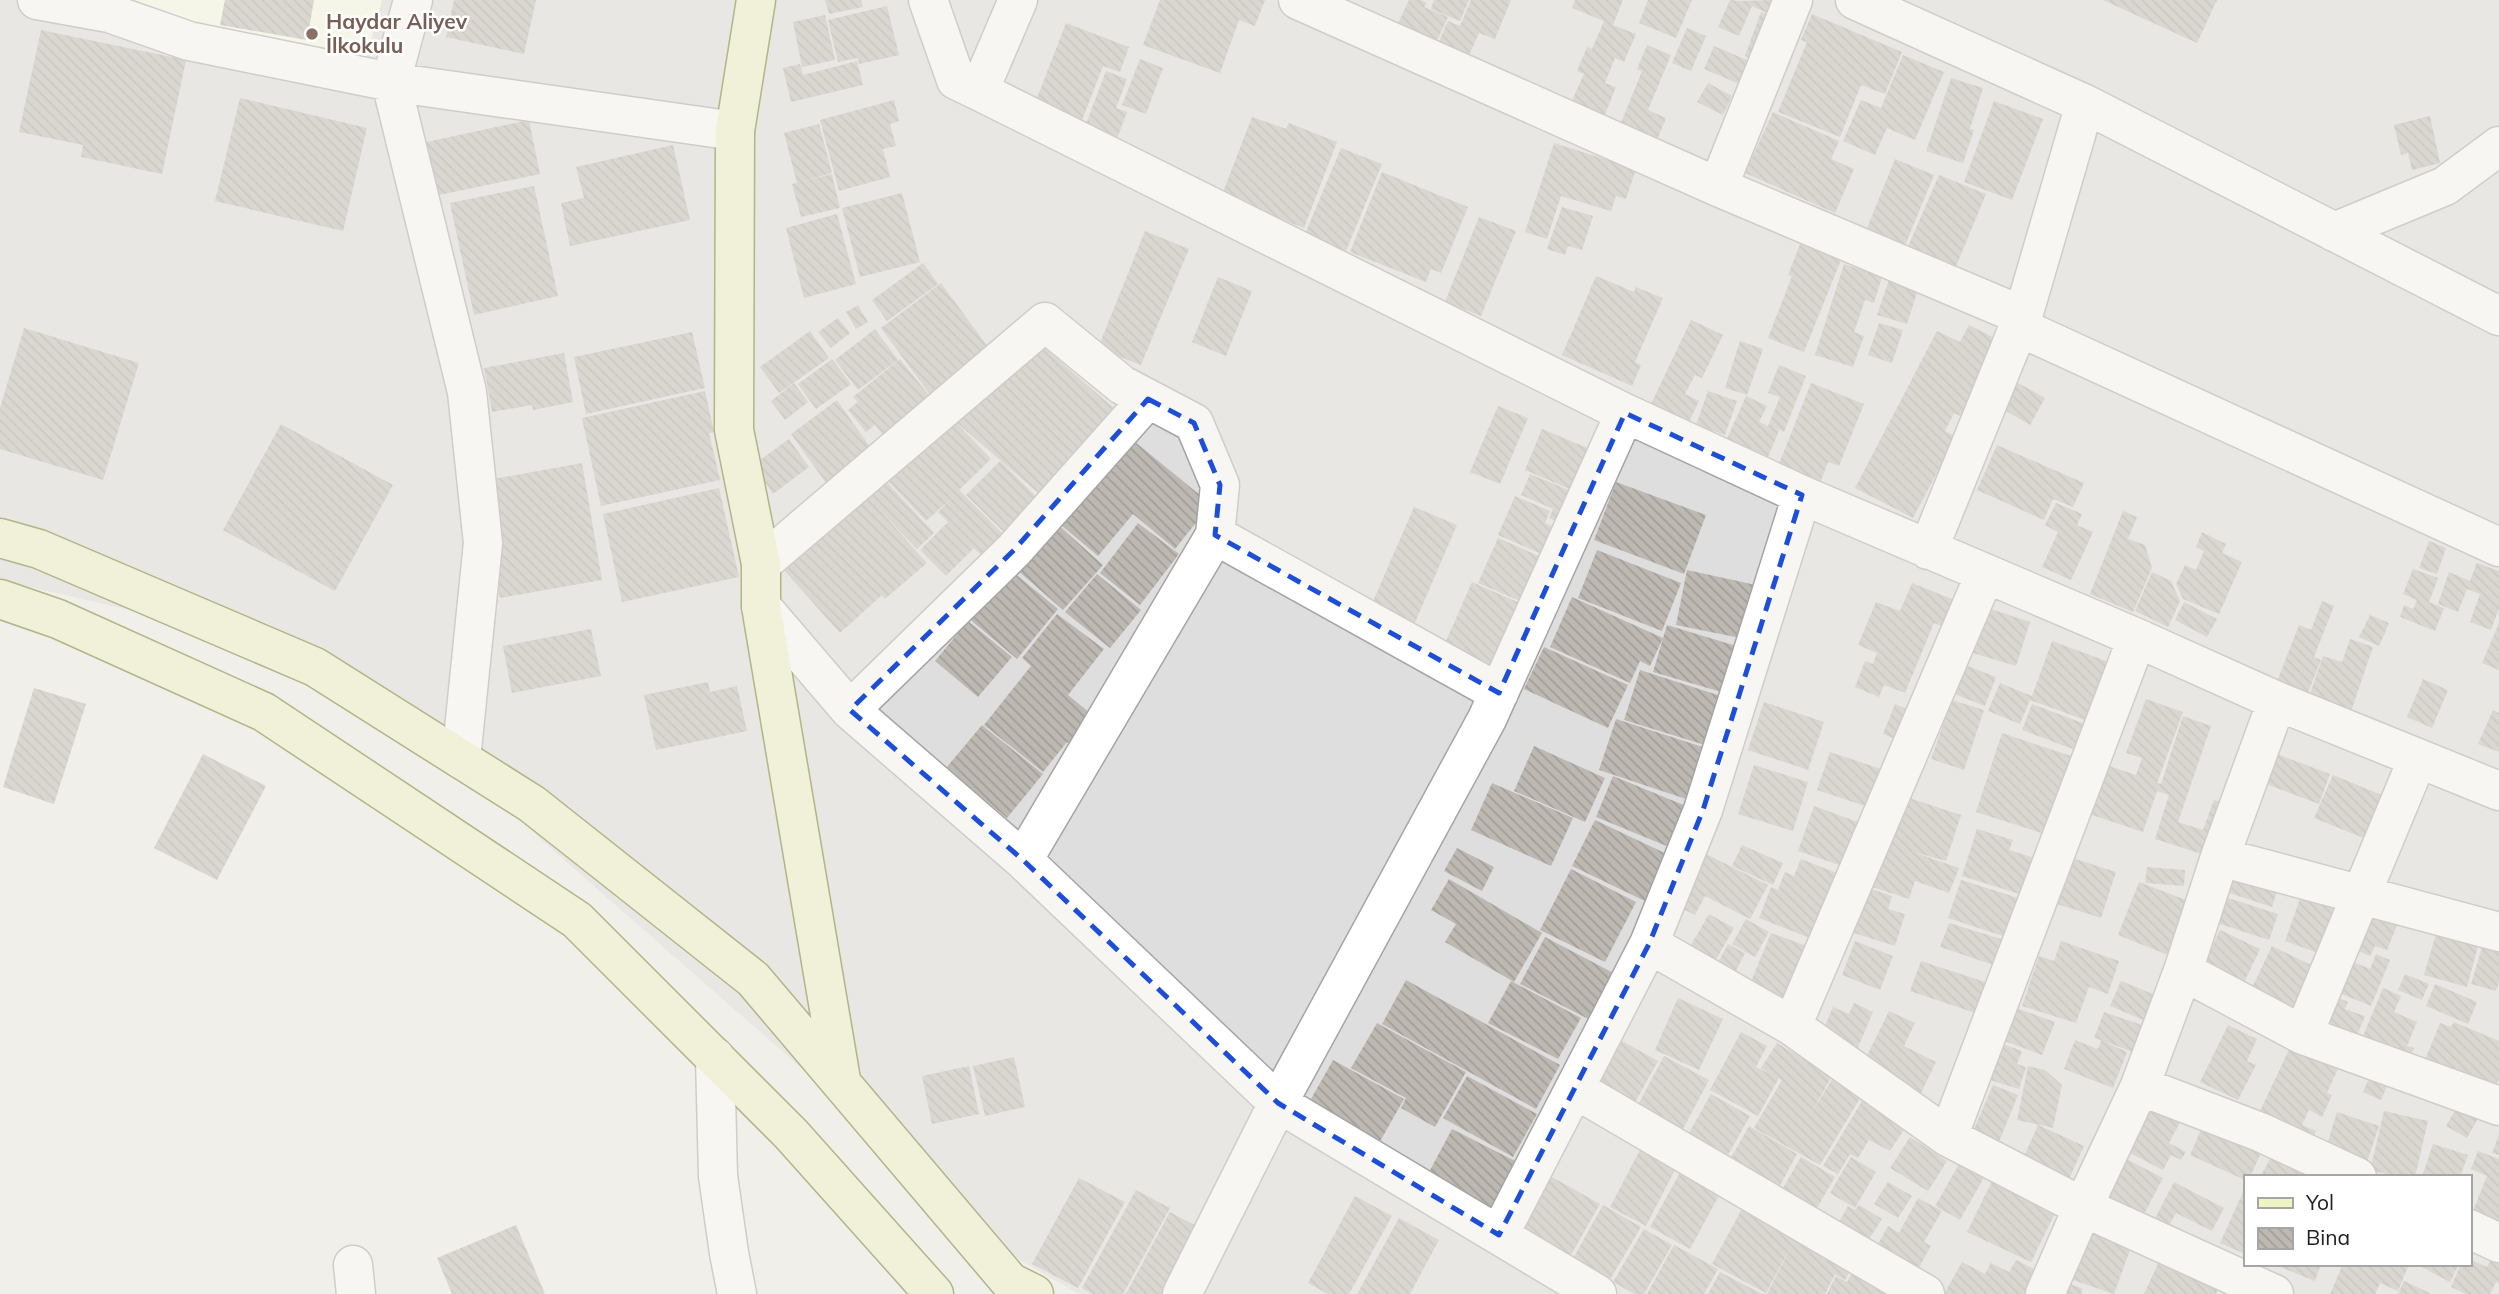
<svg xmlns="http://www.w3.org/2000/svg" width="2499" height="1294" viewBox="0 0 2499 1294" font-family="Mulish,sans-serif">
<defs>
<pattern id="building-back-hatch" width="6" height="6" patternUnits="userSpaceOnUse" patternTransform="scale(1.75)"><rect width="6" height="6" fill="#beb8b2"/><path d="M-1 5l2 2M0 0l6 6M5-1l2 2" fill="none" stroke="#a39e99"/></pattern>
</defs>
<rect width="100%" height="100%" fill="#f1efe9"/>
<path fill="#dfdede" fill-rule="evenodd" d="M0 0H2499V1294H1079L1020 1260 333 657 0 580ZM2245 1177H2469V1264H2245Z"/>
<path fill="#fbfce6" d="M132 0H382L366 59 137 10Z"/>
<path fill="url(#building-back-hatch)" d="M225 0H314L307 40 220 25Z
M454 0H536L524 54 446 37Z
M825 0H861L863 7 829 14Z
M1160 0H1265L1255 26 1239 20 1220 73 1143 45Z
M1409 0H1421L1427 3 1424 7 1448 17 1433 49 1394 32Z
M1434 0H1469L1460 21 1431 9Z
M1471 0H1511L1495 39 1479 33 1468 57 1438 44 1448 21 1460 26Z
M1575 0H1623L1613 25 1636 34 1624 62 1615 58 1605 83 1616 87 1603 119 1570 105 1584 74 1577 71 1587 47 1592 49 1604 21 1572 8Z
M1648 0H1692L1676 38 1639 23Z
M1730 0 1740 1 1775 0 1769 14 1752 6 1739 36 1718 27Z
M2103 0H2217L2197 43Z
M887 6 899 55 859 64 858 58 838 62 828 20Z
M1761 12 1780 20 1760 62 1745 56Z
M1812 14 1902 52 1885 94 1861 85 1840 137 1778 112 1807 42 1801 40Z
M825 15 835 60 802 67 793 22Z
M1066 23 1129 47 1120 72 1103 66 1079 128 1032 111Z
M1687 28 1706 36 1691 71 1672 63Z
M41 30 186 60 162 174 81 157 83 145 19 132Z
M1647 45 1671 55 1648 110 1666 118 1655 145 1618 130 1642 71 1637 69Z
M1714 46 1754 63 1744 86 1704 69Z
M1903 55 1944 72 1915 140 1887 128 1875 155 1843 141 1861 100 1881 108Z
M1140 59 1163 68 1146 114 1122 105Z
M857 61 863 85 791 102 783 68 800 64 803 75Z
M1106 71 1127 79 1116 108 1127 112 1115 144 1083 132Z
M1951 78 1983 88 1970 129 1974 130 1963 163 1926 151Z
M1708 83 1732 96 1723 115 1697 102Z
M240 98 367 128 343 231 215 201Z
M894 100 899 121 890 124 896 146 883 149 890 177 839 191 820 120Z
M1994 101 2043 119 2012 200 1964 182Z
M1773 112 1839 141 1831 159 1854 169 1835 213 1745 173Z
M2430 116 2440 163 2412 170 2408 153 2401 155 2394 125Z
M1252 117 1286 129 1289 123 1337 142 1304 228 1221 197Z
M529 120 540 174 434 196 422 143Z
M819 124 832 173 800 182 832 174 840 208 801 217 792 184 797 183 784 133Z
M1554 143 1636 169 1626 199 1616 196 1611 211 1561 196 1547 239 1525 232Z
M673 145 690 220 570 246 561 203 584 198 576 167Z
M1341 148 1382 164 1346 251 1305 234Z
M1895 159 1934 175 1904 248 1865 233Z
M1382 172 1468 207 1441 273 1431 269 1426 282 1350 252Z
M1939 175 1986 194 1955 269 1907 249Z
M534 186 558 296 474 315 450 203Z
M902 193 920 262 860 277 842 208Z
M1562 207 1593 216 1582 250 1568 246 1565 255 1547 249Z
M837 214 856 284 804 298 786 228Z
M1479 217 1516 231 1481 316 1445 302Z
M1145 231 1189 249 1141 365 1098 348Z
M1800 244 1841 260 1804 352 1768 338 1792 276 1788 275Z
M923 263 938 284 887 321 872 300Z
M1844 264 1882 277 1874 303 1865 300 1854 332 1864 336 1853 367 1815 355Z
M1596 276 1634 292 1636 287 1663 298 1635 362 1641 365 1632 386 1562 355Z
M1218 277 1252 291 1226 356 1192 342Z
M1889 280 1918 290 1907 324 1877 315Z
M941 283 991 351 931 396 881 328Z
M858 305 868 322 856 329 846 312Z
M838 318 850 333 831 348 818 332Z
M1691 320 1723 335 1702 378 1695 375 1685 394 1699 401 1689 422 1651 404Z
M1879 323 1903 330 1892 363 1868 355Z
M1969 325 2010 346 1971 421 1954 413 1945 431 1956 437 1913 518 1855 488 1937 331 1960 342Z
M24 328 139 363 103 480 0 449V408Z
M875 329 898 360 858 390 835 360Z
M810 331 829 358 779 393 760 367Z
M692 332 705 388 586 414 574 357Z
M1031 336 1117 411 1043 497 956 422Z
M1740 341 1763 349 1747 395 1725 388Z
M564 353 573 402 533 410 532 405 492 412 484 368Z
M832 359 851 384 816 409 798 384Z
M900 359 932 399 884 436 875 425 866 432 848 410 858 402 853 397Z
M1779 365 1806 376 1784 432 1772 427 1779 431 1768 457 1727 439 1746 396 1767 406 1759 422 1768 426 1780 397 1768 393Z
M2011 379 2045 398 2030 425 1996 405Z
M794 383 808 402 785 420 771 401Z
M1811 383 1864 404 1839 466 1828 462 1819 486 1777 469Z
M705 391 714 432 709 433 720 480 601 506 582 418Z
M1708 391 1737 401 1725 435 1696 425Z
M837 400 875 454 829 487 791 434Z
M1498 406 1528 418 1500 484 1470 472Z
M952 418 991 459 959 490 1008 539 987 561 974 548 946 576 920 550 948 522 938 512 953 497 926 521 886 479Z
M281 424 393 485 335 591 223 530Z
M1542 429 1597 452 1579 493 1525 470Z
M1129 437 1211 504 1175 549 1133 514 1098 556 1054 519Z
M789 439 809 467 773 494 764 481 760 460Z
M1997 445 2084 483 2073 507 2053 499 2044 520 1977 490Z
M1000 461 1046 506 1012 540 966 495Z
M582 463 602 580 500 598 490 542 488 480Z
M1530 474 1583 496 1569 527 1549 518 1553 509 1521 495Z
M885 480 934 533 917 549 876 506 927 563 885 599 882 595 840 633 782 568Z
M1616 482 1706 515 1684 574 1594 540Z
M719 488 739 577 622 602 603 514Z
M1515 496 1550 511 1545 523 1562 531 1551 558 1498 535Z
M2056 503 2082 514 2077 525 2093 532 2071 580 2042 567 2058 532 2045 525Z
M1414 507 1457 525 1414 625 1371 606Z
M2123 511 2137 517 2128 539 2145 545 2152 568 2133 612 2090 594Z
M1056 523 1103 565 1063 610 1016 569Z
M1138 523 1179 554 1140 605 1100 573Z
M2202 532 2226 544 2222 553 2242 562 2219 614 2183 599 2176 584 2185 565 2196 570 2204 551 2196 547Z
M1498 538 1548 560 1529 605 1478 583Z
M2429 541 2446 548 2437 574 2419 568Z
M1597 550 1681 583 1662 631 1578 598Z
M2477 563 2499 571V608L2491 630 2470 622 2480 594 2467 589 2458 612 2438 604 2449 572 2470 581Z
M1008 568 1058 609 1017 659 967 617Z
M2413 569 2438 578 2429 602 2444 608 2435 631 2400 617 2404 605 2413 609 2417 600 2403 594Z
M1687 570 1756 585 1745 639 1676 625Z
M2152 572 2171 581 2180 601 2168 627 2135 611Z
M1097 574 1141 610 1110 648 1065 612Z
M1472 582 1529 607 1501 673 1443 648Z
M1912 583 1957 601 1947 628 1934 623 1905 693 1884 685 1879 697 1855 687 1865 661 1873 664 1877 653 1858 645 1876 602 1900 611Z
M1572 597 1663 638 1650 666 1640 661 1630 683 1550 647Z
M2322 601 2334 606 2314 657 2321 660 2305 700 2274 689 2299 625 2311 630Z
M2184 602 2217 619 2207 637 2175 620Z
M1988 608 2030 622 2016 666 1973 653Z
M1057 614 1104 649 1068 695 1096 718 1073 746 1067 742 1043 772 984 725 1031 666 1022 658Z
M2370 615 2389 623 2379 646 2359 637Z
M968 621 1012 657 978 697 935 661Z
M2499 623V670L2482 663Z
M1667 625 1743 648 1728 694 1653 672Z
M591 629 601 676 512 693 503 646Z
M2350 639 2373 647 2349 717 2307 703 2323 656 2342 662Z
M2052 641 2117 665 2096 724 2030 700 2020 724 1988 711 2000 683 2032 696Z
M1544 647 1628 685 1608 728 1524 689Z
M1960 663 1996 677 1985 706 1949 692Z
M1640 670 1724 697 1708 746 1624 720Z
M2423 679 2448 690 2432 728 2407 717Z
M708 682 710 692 737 686 747 731 656 750 644 695Z
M34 688 86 704 54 804 3 787Z
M2146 699 2183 712 2157 783 2161 784 2183 716 2211 726 2178 822 2203 830 2214 800 2229 805 2211 857 2155 839 2169 795 2157 791 2143 832 2089 814 2106 765 2136 775 2142 758 2126 753Z
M1952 700 1984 710 1964 770 1931 759Z
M1764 702 1824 722 1808 770 1748 750Z
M1895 704 1919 714 1907 744 1883 734Z
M2032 704 2088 725 2078 751 2022 730Z
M2493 710 2499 713V752L2478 744Z
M1616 719 1712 750 1695 802 1599 770Z
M982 725 1043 774 1007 818 946 768Z
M2002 733 2080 759 2054 837 1976 812Z
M1534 746 1605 778 1585 822 1514 791Z
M1830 752 1890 772 1877 810 1817 790Z
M203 754 266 786 217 880 154 848Z
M2277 754 2330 774 2319 804 2266 784Z
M1754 765 1808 782 1793 831 1738 814Z
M2333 775 2384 796 2366 839 2314 818Z
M1613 776 1686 806 1669 847 1596 817Z
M1492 783 1573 818 1551 866 1471 830Z
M1900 795 1961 815 1946 861 1910 851 1959 868 1949 893 1915 881 1909 899 1869 886Z
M1814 806 1866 825 1851 869 1798 851Z
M1595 820 1671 856 1649 903 1572 866Z
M1977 829 2013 840 2009 850 2041 860 2029 897 1962 876Z
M1742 845 1783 863 1773 885 1732 866Z
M1457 848 1494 867 1482 891 1444 871Z
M1704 853 1768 885 1750 919 1705 896 1695 915 1669 902Z
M2069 857 2116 872 2101 918 2054 903Z
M1801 859 1847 877 1820 942 1759 918 1771 887 1778 890 1785 872 1794 876Z
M2147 867 2185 870 2184 886 2145 883Z
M1571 869 1636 902 1605 962 1540 930Z
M2237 872 2279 885 2272 907 2229 893Z
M1449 879 1542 933 1514 982 1445 942 1456 924 1431 910Z
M1961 880 2028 901 2015 940 1948 918Z
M2139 882 2199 905 2178 959 2118 935Z
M1868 888 1892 896 1888 909 1905 914 1895 946 1854 933Z
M2302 893 2336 905 2318 953 2285 941Z
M2225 897 2278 914 2269 940 2217 923Z
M2366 910 2398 923 2387 950 2375 946 2370 956 2350 947Z
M1709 914 1734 928 1709 972 1684 957Z
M1746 919 1769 932 1755 957 1732 944Z
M1949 923 2014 943 2005 969 1940 947Z
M2220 930 2260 949 2240 991 2200 972Z
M1771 933 1807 946 1785 1003 1748 989Z
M2436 934 2478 946 2467 987 2424 975Z
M1545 937 1623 978 1598 1024 1520 984Z
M1855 941 1893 956 1880 990 1842 975Z
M2061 941 2119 961 2108 994 2089 987 2076 1023 2022 1006 2039 956 2054 961Z
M1728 944 1745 953 1733 977 1715 968Z
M2483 944 2499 949V981L2496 991 2471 984Z
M2272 946 2319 969 2296 1018 2248 996Z
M2376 954 2390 960 2371 1006 2327 988 2348 960 2370 969Z
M1921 961 1988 983 1978 1014 1910 991Z
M2405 974 2429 984 2422 1000 2398 990Z
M1406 980 1560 1065 1536 1109 1382 1024Z
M1511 981 1581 1018 1558 1059 1488 1023Z
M2121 981 2158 996 2148 1022 2110 1006Z
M2435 984 2477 1002 2468 1024 2426 1006Z
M2383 988 2401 996 2394 1012 2417 1022 2407 1046 2414 1048 2405 1068 2358 1048Z
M2325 992 2348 1002 2345 1009 2365 1016 2351 1050 2309 1033Z
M1678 998 1723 1019 1699 1070 1655 1050Z
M1854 1003 1873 1012 1856 1052 1820 1037 1833 1007 1849 1014Z
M2002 1003 2055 1022 2042 1055 1989 1035Z
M1889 1011 1915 1023 1904 1046 1936 1062 1920 1095 1862 1066Z
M2104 1012 2145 1026 2136 1053 2103 1041 2127 1052 2113 1088 2064 1069 2075 1040 2098 1049 2101 1040 2094 1038Z
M2454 1022 2499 1041V1079L2493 1094 2423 1065 2440 1023 2451 1027Z
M1377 1023 1466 1072 1435 1127 1401 1108 1406 1098 1351 1068Z
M2228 1025 2257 1039 2247 1061 2256 1065 2238 1100 2200 1082Z
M1741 1032 1767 1046 1756 1067 1770 1074 1761 1068 1777 1043 1832 1076 1809 1117 1833 1078 1862 1095 1820 1165 1754 1128 1782 1080 1779 1078 1758 1116 1710 1090Z
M1622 1041 1658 1061 1633 1106 1597 1085Z
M2293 1041 2341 1062 2327 1093 2332 1095 2322 1117 2309 1110 2302 1125 2316 1131 2307 1151 2253 1126Z
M2003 1044 2022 1051 2017 1064 2026 1067 2019 1089 1990 1080Z
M1664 1056 1709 1080 1677 1140 1632 1116Z
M1014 1057 1025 1107 985 1116 973 1066Z
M1333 1060 1404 1099 1378 1145 1307 1106Z
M2376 1062 2394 1070 2381 1100 2363 1092Z
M969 1066 979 1114 932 1124 922 1076Z
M2028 1066 2045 1070 2062 1085 2053 1128 2017 1120Z
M1467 1076 1537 1114 1513 1157 1443 1118Z
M1993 1085 2018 1095 1997 1147 1971 1136Z
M1711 1094 1750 1116 1724 1162 1685 1140Z
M2154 1094 2186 1111 2169 1143 2186 1152 2181 1160 2171 1155 2163 1170 2124 1150Z
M1865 1096 1909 1122 1890 1151 1869 1140 1858 1158 1850 1154 1838 1174 1823 1166Z
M2461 1100 2482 1111 2467 1138 2446 1126Z
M2384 1111 2428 1121 2415 1177H2398L2370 1170Z
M2337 1112 2379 1126 2367 1162 2326 1148Z
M2208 1113 2267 1140 2250 1177H2245V1180L2190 1155Z
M2038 1125 2084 1146 2065 1188 2019 1168Z
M1749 1126 1797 1154 1777 1191 1728 1163Z
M1452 1129 1525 1166 1501 1212 1428 1174Z
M2499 1135V1155L2492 1153Z
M1910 1137 1947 1161 1928 1191 1890 1168Z
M2433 1144 2468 1155 2460 1177H2422Z
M2278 1145 2321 1177H2260Z
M1641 1148 1677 1166 1646 1226 1610 1207Z
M2478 1151 2499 1159V1221L2473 1211 2487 1176 2471 1169Z
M1966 1152 1991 1165 1960 1220 1935 1206Z
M2119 1155 2163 1178 2142 1218 2098 1195Z
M1801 1157 1835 1177 1814 1213 1780 1193Z
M1851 1157 1876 1172 1855 1208 1830 1193Z
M1682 1169 1722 1190 1690 1249 1650 1227Z
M1996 1173 2060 1203 2031 1262 1967 1232Z
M1550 1176 1600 1204 1567 1262 1517 1234Z
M1079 1178 1125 1202 1078 1288 1032 1264Z
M1888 1182 1912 1196 1898 1218 1874 1204Z
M2174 1182 2224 1208 2212 1231 2176 1213 2167 1229 2153 1222Z
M1136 1190 1170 1208 1123 1294H1093L1082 1288Z
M2243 1192 2245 1193V1254L2220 1243Z
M1355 1196 1392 1216 1349 1294H1328L1308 1283Z
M1918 1198 1942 1211 1924 1242 1931 1246 1918 1269 1877 1246 1888 1226 1899 1233Z
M1603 1205 1641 1227 1608 1283 1571 1262Z
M1744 1205 1854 1264 1845 1280 1835 1274 1825 1294H1767L1795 1239 1766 1293 1712 1264Z
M1859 1205 1882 1219 1867 1242 1838 1224 1848 1206 1855 1210Z
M1170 1212 1209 1233 1175 1294H1126Z
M1399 1218 1439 1240 1410 1294H1357Z
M2087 1224 2133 1242 2114 1294 2067 1278Z
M516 1225 545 1294H452L437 1258Z
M1644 1229 1672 1245 1644 1294H1635L1613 1282Z
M1674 1245 1718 1269 1704 1294H1647Z
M2497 1246 2499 1247V1283L2496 1282 2490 1294H2466L2451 1287 2461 1264H2469V1259L2487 1267Z
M2161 1257 2220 1285 2216 1294H2144Z
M2016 1260 2042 1273 2030 1294H1944L1962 1262 1985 1274 1991 1263 2009 1272Z
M2273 1264H2321L2315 1281Z
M2343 1264H2409L2398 1291 2380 1283 2375 1294H2330Z
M2416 1264H2459L2450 1282Z
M1854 1269 1906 1294H1827L1836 1276 1847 1282Z
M1720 1272 1762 1294H1708Z
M2404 1281 2432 1294H2398Z
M2065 1282 2083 1289 2081 1294H2061Z"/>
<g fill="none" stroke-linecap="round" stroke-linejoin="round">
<defs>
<path id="street" d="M37 0 109 13 189 41 391 82 735 131
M413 0 391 82 467 392 483 543 461 759
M928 0 956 80 979 91 1625 413 1802 495 2137 638 2277 701 2499 791
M1298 0 1718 187 2023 316
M1855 0 2085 104 2023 316 1928 550
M979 91 1018 0
M2085 104 2499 316
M1718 187 1793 0
M2334 232 2445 186 2499 146
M2019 327 2499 547
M1215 535 1499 693
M761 564 1045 322 1122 385 1194 423 1220 485 1215 535 1023 860
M761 606 850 710 1023 860 1278 1103 1597 1294
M850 710 1014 550 1148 399
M2220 857 2499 932
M1649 944 1792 1026 1948 1137 2083 1207 2274 1294
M2183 971 2303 1035 2499 1106
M1792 1026 1985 574
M2303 1035 2418 758
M715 1057 718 1176 729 1253 737 1294
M2140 1086 2260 1132 2357 1177
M1575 1089 1925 1294
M1948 1137 2137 638
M2469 1229 2499 1243
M1499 1235 1649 944 1703 810 1802 495
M353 1265 356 1294
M1182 1294 1278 1103 1487 719 1625 413
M2045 1294 2083 1207 2140 1086 2183 971 2220 857 2277 701"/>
<path id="secondary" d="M756 0 735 131 734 430 761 564V606L841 1080
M0 538 39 549 315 667 532 804 753 979 1010 1282 1034 1294
M0 599 58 619 264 712 577 920 791 1134 934 1294"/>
</defs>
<use href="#street" stroke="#a5a5a5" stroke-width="41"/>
<use href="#secondary" stroke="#607110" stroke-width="41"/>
<use href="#street" stroke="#fff" stroke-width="38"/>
<use href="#secondary" stroke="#eff4c3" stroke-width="38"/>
</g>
<path d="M0 0H2499V1294H0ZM1148 399 1194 423 1220 485 1215 535 1499 693 1625 413 1802 495 1703 810 1649 944 1499 1235 1278 1103 1023 860 850 710 1014 550Z" fill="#f1efe9" fill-opacity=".55" fill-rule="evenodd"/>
<path fill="none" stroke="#1d4ed8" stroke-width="5" stroke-dasharray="14 9" stroke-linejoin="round" d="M1148 399 1194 423 1220 485 1215 535 1499 693 1625 413 1802 495 1703 810 1649 944 1499 1235 1278 1103 1023 860 850 710 1014 550Z"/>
<circle fill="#8d6e63" stroke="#fff" stroke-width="2.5" cx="312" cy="34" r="7"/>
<g text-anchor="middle" stroke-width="5" stroke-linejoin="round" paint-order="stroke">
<g font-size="21" font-weight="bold" fill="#785e54" stroke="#fff" text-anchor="start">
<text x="326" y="29">Haydar Aliyev<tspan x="326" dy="24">İlkokulu</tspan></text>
</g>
</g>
<rect x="2244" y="1175" width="228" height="91" fill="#ffffff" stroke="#a6a6a6" stroke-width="2"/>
<rect x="2258" y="1198" width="35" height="10" fill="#eff4c3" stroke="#a6a6a6" stroke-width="2"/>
<text x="2306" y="1210" font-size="21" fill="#212121">Yol</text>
<rect x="2258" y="1228" width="35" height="21" fill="url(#building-back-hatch)" stroke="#a6a6a6" stroke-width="2"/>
<text x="2306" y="1245" font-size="21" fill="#212121">Bina</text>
</svg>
